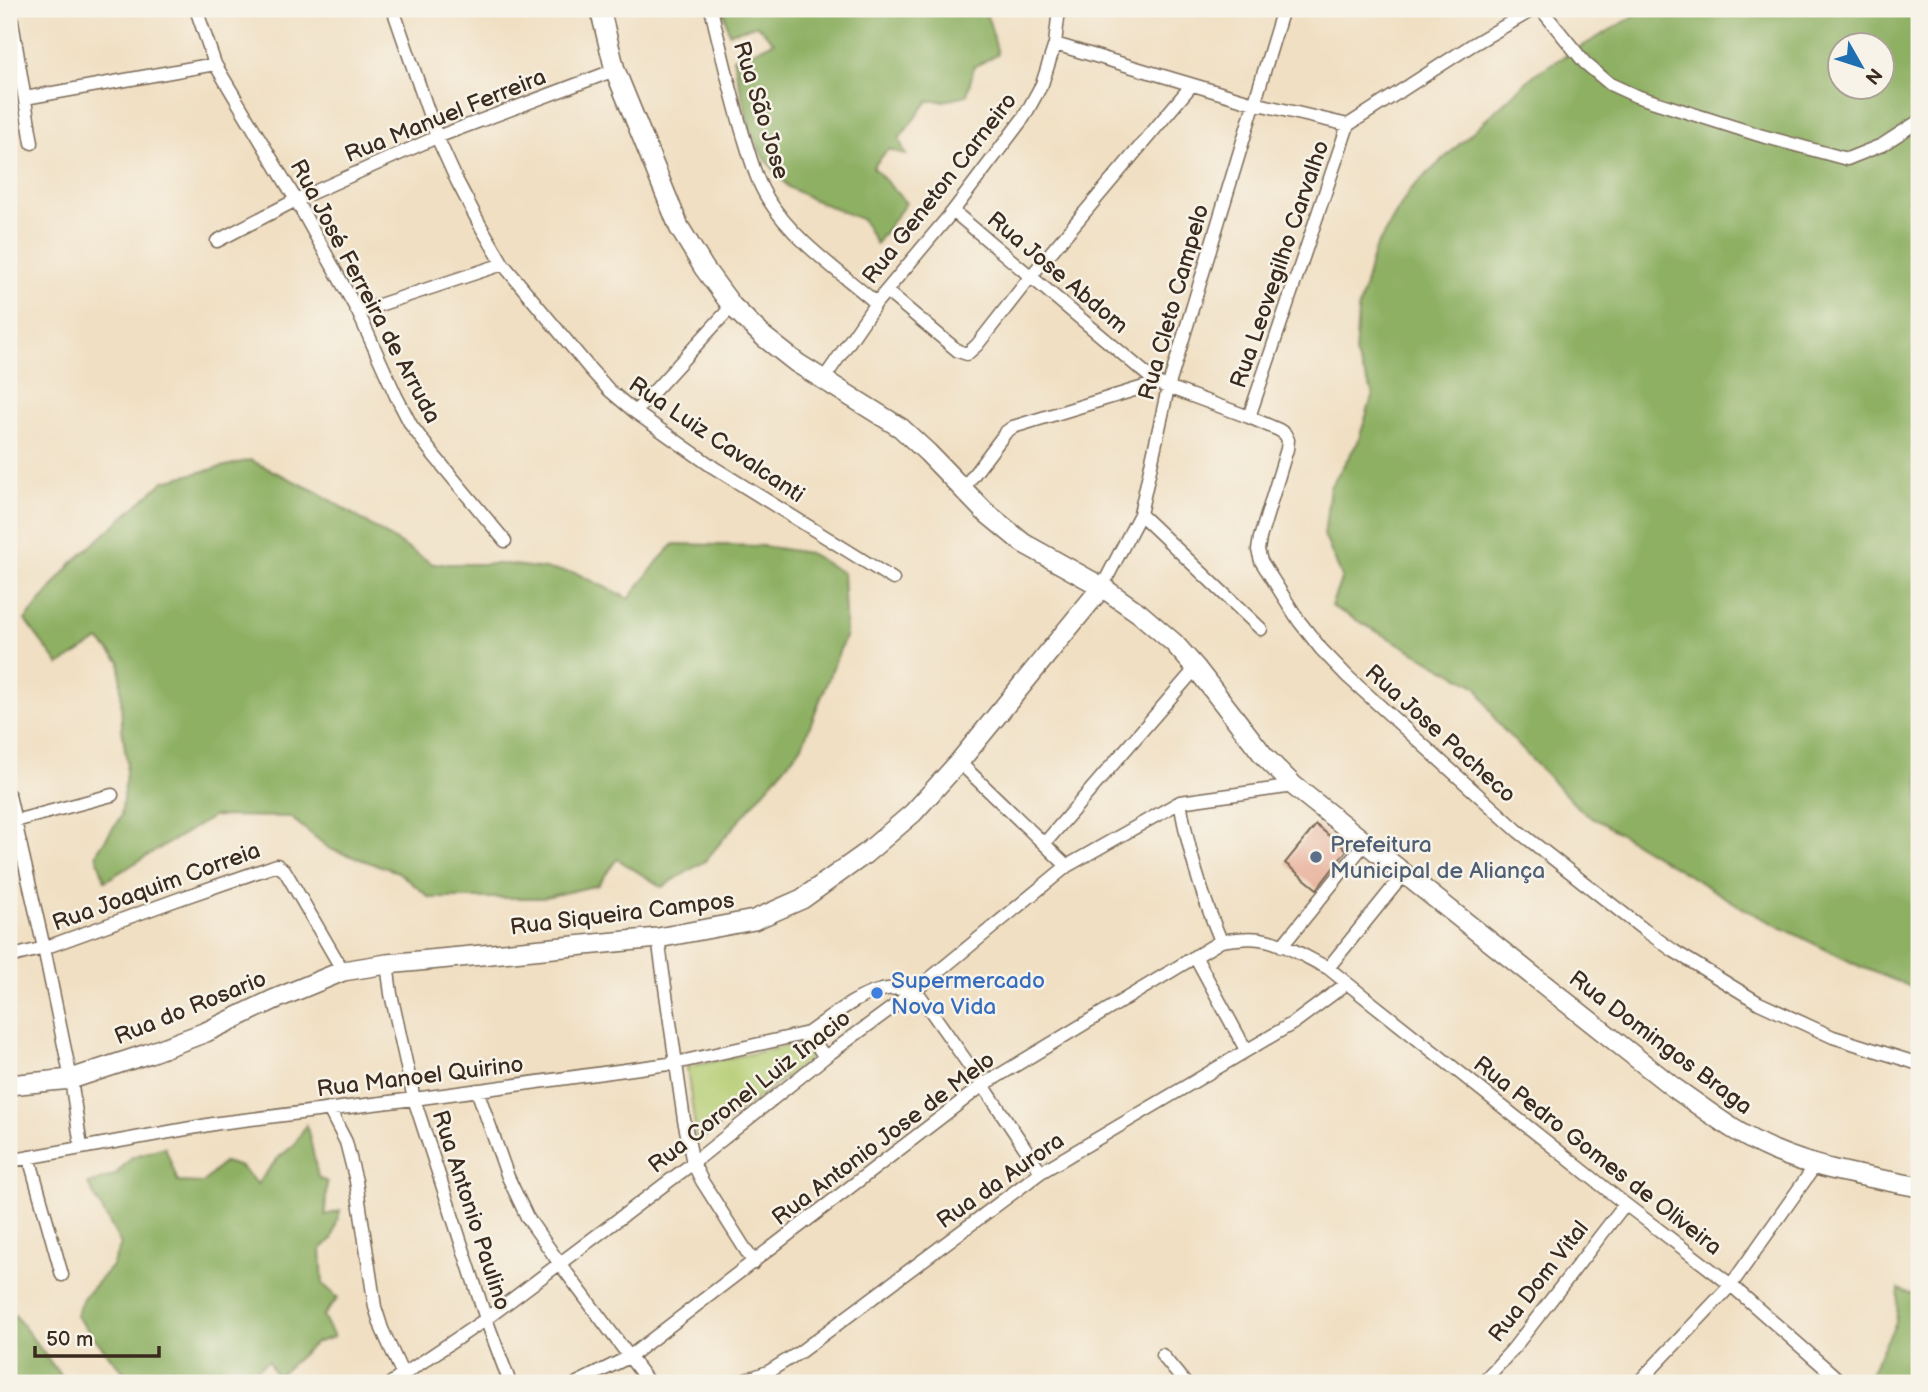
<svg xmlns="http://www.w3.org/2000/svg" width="1928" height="1392" viewBox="0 0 1928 1392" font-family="'Balsamiq Sans',sans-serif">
<rect width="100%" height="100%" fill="#f7f3e8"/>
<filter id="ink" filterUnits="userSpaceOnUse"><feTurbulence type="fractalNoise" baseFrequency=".0143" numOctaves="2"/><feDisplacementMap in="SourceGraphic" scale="14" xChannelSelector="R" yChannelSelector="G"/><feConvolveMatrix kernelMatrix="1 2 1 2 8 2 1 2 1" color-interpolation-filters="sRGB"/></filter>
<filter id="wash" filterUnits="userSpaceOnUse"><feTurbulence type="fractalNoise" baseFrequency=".00686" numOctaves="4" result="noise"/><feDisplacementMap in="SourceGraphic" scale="28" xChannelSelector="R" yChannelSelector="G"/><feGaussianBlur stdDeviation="1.57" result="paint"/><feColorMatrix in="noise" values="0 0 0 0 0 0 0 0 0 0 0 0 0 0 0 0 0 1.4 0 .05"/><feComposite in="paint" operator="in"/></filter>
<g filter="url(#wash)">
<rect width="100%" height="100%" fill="#f0dfc2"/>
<path fill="#b3cc71" stroke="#777b48" stroke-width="2" d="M802 1043 811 1058 697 1143 687 1067Z"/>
<path fill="#8eb063" stroke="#646d40" stroke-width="2" fill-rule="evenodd" d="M723 9H984L990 24 998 54 974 67 967 95 944 101H928L899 139 906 155 888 149 873 167 906 203 876 244 863 220 812 199 788 187 762 155 750 129 733 58 750 53 774 42 757 25 729 33Z
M1646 9H1919V990L1859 966 1748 911 1579 809 1498 724 1477 687 1331 606 1342 577 1324 535 1330 487 1358 442 1373 394 1355 354 1358 311 1374 251 1410 190 1536 73ZM1840 46H1882V88H1840Z
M250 460 317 492 433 564H506L576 573 629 599 658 561 674 544 763 546 809 553 843 573 846 634 802 746 705 861 662 887 617 859 598 885 542 898H430L398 872 330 849 290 817 214 816 105 881 96 854 121 816 127 763 122 729 120 662 99 640 59 665 25 620 72 563 164 481Z
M306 1125C312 1142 314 1160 318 1177L327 1182 325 1215 340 1211 332 1239 321 1249 323 1284 338 1298 323 1316 334 1337 315 1343 277 1377 268 1361 251 1373 254 1383H135C113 1363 96 1338 76 1316L83 1298 112 1266 121 1244 88 1184 115 1175 132 1157 165 1147 178 1182 203 1183 224 1162 241 1167 257 1184 278 1158 294 1145Z
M1899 1289 1919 1297V1383H1865L1896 1323Z
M15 1315 64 1380 68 1383H9V1316Z"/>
<g id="blocks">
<path fill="#e6a992" d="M1316 825 1347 850 1317 889 1285 863Z"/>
</g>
</g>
<g filter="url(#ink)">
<use href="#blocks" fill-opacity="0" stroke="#7a6957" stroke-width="2"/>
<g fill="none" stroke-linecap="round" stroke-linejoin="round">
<defs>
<path id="street" d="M10 9 32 143
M196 9 215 64 296 200 358 312 396 396 411 425 432 453 505 541
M393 9 437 137 457 181 480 225 503 264 590 369 609 390 635 412 713 467 893 579
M711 9C722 54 732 100 746 144 752 163 757 182 768 199 794 241 839 271 876 303
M1541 9 1585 63 1610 84 1636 96 1759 135 1847 159 1882 145 1919 121
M1055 44 1254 103 1348 125 1472 45 1534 9
M25 98 215 64
M953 211 1157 383 1249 417 1279 430 1285 434 1288 440 1287 449 1260 538 1258 550 1261 561 1299 621 1321 649 1348 677 1518 831 1643 929 1674 951 1759 1003 1833 1037 1919 1064
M217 241 296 200 437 137 615 70
M886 291 958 351 967 354 977 345 1031 276 1191 86
M358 312 503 264
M823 380 876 303 953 211 1024 117 1042 84 1055 44 1059 9
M635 412 732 306
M1249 417 1348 125
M963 489 1006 432 1013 427 1157 383
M1140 514 1261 629
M1102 587 1140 514 1168 388 1283 9
M959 762 1067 866
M9 795 44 948 71 1079 81 1147
M1180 802C1189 853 1201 893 1221 941
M11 822 112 795
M1044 844 1196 668
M658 938 684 1120 693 1163 702 1181 754 1263
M1282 946 1366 842
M1195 956 1246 1050
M9 957 44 948 176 900 277 865 285 871 343 971
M387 964 391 994 414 1099 486 1319 510 1383
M1328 968 1404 874
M808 1033C829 1019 856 995 882 990 893 987 904 989 916 990L983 1085 1041 1172
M477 1090 508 1177 527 1217 560 1264 649 1383
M329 1109 346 1142 356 1181 375 1307 382 1329 403 1375
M29 1157 62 1275
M9 1161 219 1123 414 1099 676 1063 808 1033 825 1057
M1162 1355 1185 1383
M391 1383 486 1319 693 1163 825 1057 916 990 1067 866 1180 802 1294 786
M577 1383 629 1357 983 1085 1221 941C1234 939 1248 937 1260 939 1283 942 1307 958 1328 968L1625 1204 1731 1285 1839 1380 1840 1383
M737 1383 768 1372 800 1352 1041 1172 1295 1022 1346 984
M1482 1383 1513 1349 1625 1204
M1638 1383 1731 1285 1815 1166"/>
<path id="secondary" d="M600 9 615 70 679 227 704 268 732 306 764 337 797 363 901 428 928 453 984 511 1023 543 1102 587 1139 613 1174 643 1196 668 1264 756 1294 786 1673 1087C1705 1109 1737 1135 1773 1150 1819 1170 1870 1177 1919 1187
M9 1085 71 1079 147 1054 206 1032 273 1000 343 971 387 964 658 938 754 920 802 899 865 854 913 813 959 762 1102 587"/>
</defs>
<use href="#street" stroke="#7a6957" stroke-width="15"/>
<use href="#secondary" stroke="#7a6957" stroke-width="22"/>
<use href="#street" stroke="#fff" stroke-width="12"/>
<use href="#secondary" stroke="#fff" stroke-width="19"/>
</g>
</g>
<circle fill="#5c6f8a" stroke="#f7f3e8" stroke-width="2.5" cx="1316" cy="857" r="7"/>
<circle fill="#3f7fe0" stroke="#f7f3e8" stroke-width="2.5" cx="877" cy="993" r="7"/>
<g text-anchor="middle" stroke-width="5" stroke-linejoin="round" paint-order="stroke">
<g font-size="23" fill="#3b2a1e" stroke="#f7f3e8">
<text transform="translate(762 110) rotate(73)" y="8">Rua São Jose</text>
<text transform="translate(445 115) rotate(-22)" y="8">Rua Manuel Ferreira</text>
<text transform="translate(939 188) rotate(-52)" y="8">Rua Geneton Carneiro</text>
<text transform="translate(1279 264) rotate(-71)" y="8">Rua Leovegilho Carvalho</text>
<text transform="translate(1058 272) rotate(40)" y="8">Rua Jose Abdom</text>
<text transform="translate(366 291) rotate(62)" y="8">Rua José Ferreira de Arruda</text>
<text transform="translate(1173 302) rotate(-74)" y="8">Rua Cleto Campelo</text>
<text transform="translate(717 439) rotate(34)" y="8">Rua Luiz Cavalcanti</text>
<text transform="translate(1441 733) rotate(42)" y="8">Rua Jose Pacheco</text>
<text transform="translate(156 886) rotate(-20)" y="8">Rua Joaquim Correia</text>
<text transform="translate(622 913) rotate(-7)" y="8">Rua Siqueira Campos</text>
<text transform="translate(190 1007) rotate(-22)" y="8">Rua do Rosario</text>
<text transform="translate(1661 1042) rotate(37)" y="8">Rua Domingos Braga</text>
<text transform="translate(420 1076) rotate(-7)" y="8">Rua Manoel Quirino</text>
<text transform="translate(749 1091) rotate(-38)" y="8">Rua Coronel Luiz Inacio</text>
<text transform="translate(883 1138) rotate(-37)" y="8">Rua Antonio Jose de Melo</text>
<text transform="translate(1598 1155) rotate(38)" y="8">Rua Pedro Gomes de Oliveira</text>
<text transform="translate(1000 1180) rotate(-35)" y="8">Rua da Aurora</text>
<text transform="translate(472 1210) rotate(72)" y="8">Rua Antonio Paulino</text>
<text transform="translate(1538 1281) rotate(-52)" y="8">Rua Dom Vital</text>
</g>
<g font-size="23" fill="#4e5e75" stroke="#f7f3e8" text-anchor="start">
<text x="1330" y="852">Prefeitura<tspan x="1330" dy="26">Municipal de Aliança</tspan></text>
</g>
<g font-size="23" fill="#366cbe" stroke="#f7f3e8" text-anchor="start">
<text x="891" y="988">Supermercado<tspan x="891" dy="26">Nova Vida</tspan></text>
</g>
</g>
<rect width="1928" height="1392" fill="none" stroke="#f7f3e8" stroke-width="35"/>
<g transform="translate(1861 66) rotate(129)"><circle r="33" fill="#f7f3e8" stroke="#aca397" stroke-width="2"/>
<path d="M0-5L12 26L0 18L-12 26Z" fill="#1f6fb2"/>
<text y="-10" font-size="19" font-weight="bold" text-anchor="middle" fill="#3b2a1e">N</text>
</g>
<path d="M35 1346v10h124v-10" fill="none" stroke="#3b2a1e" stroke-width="3.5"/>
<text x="46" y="1346" font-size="21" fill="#3b2a1e" stroke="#f7f3e8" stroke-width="5" paint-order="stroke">50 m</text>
</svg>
